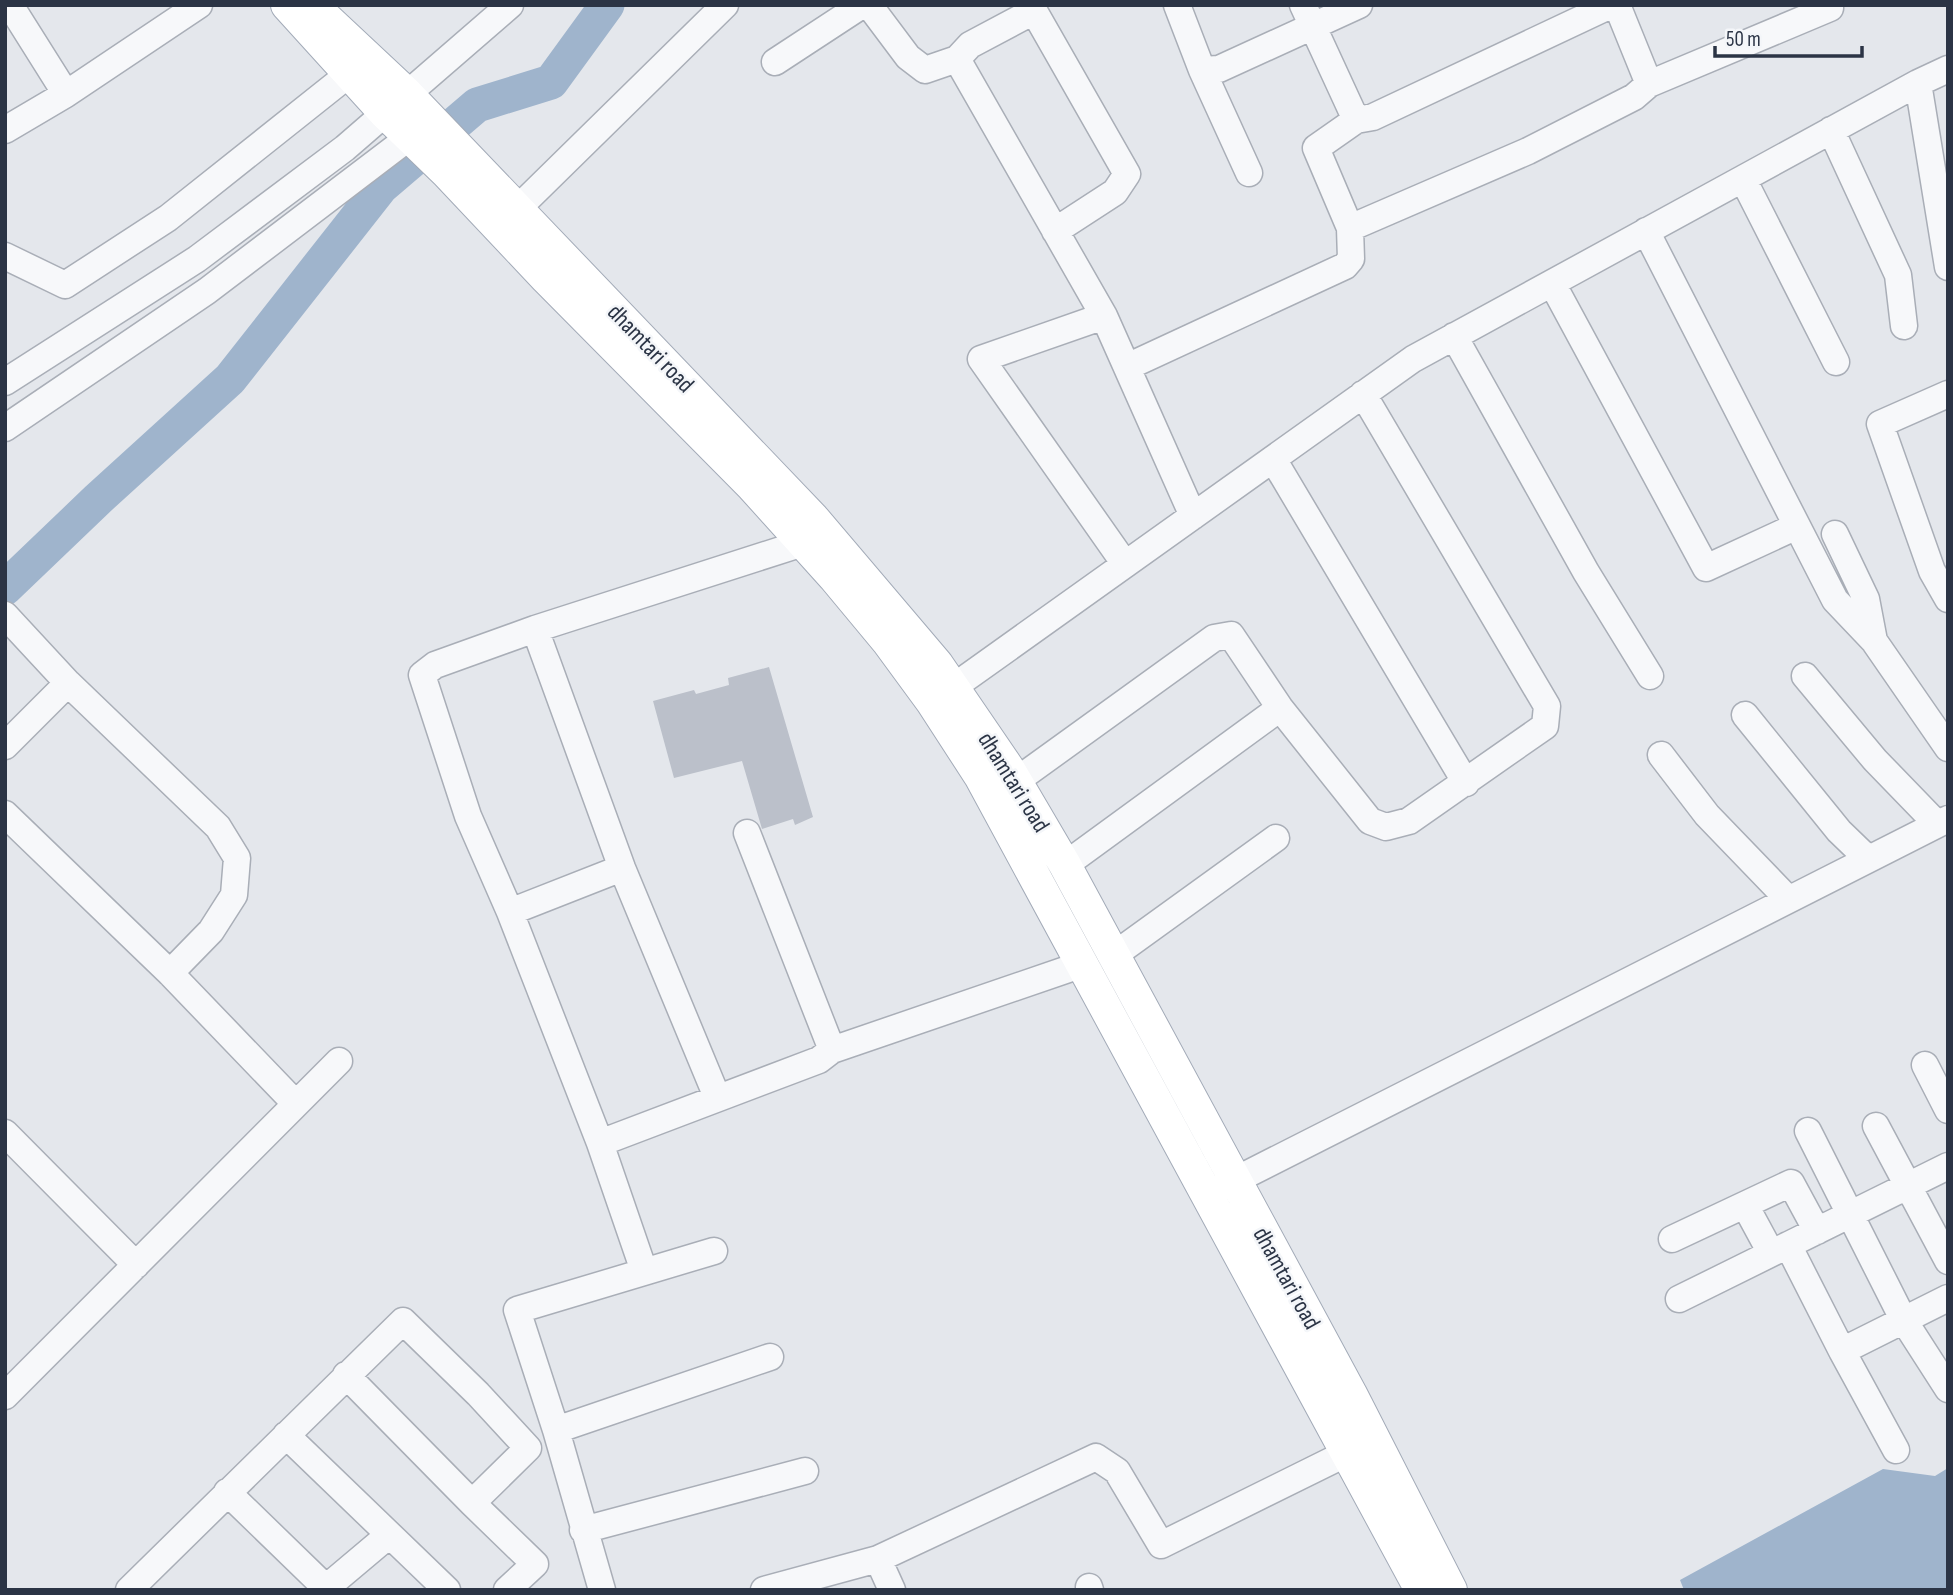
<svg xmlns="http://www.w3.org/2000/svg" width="1953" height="1595" viewBox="0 0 1953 1595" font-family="'Sofia Sans Condensed',sans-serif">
<rect width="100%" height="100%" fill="#e4e7ec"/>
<path fill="#9fb4cc" d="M1948 1468V1590H1684L1680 1580 1883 1469 1935 1476Z"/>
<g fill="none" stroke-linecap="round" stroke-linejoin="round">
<path stroke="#9fb4cc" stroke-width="35" d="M5 588 98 499 230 379 381 187 477 105 551 82 607 5"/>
</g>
<path fill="#bbc0ca" d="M769 667 813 817 795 825 793 819 762 829 742 761 674 778 653 701 694 690 696 694 729 685 728 678Z"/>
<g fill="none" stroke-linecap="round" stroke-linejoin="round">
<defs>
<path id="minor" d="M10 5 66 94
M869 5 908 57 925 70 957 59 970 45 1034 11 1127 174 1115 192 1055 231
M1177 5 1202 70 1219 69 1359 5
M1303 5 1356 120
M1617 5 1649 84
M957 59 1104 316 1193 516
M775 62 862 5
M1202 70 1249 173
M1918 83 1948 267
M5 130 66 94 199 5
M1831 130 1898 275 1904 326
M1743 179 1836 362
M504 222 725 5
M1350 228 1528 151 1634 97 1649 84 1830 8
M1646 231 1835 600 1874 641 1948 748
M5 256 65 285 168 218 349 74
M1552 283 1706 568 1797 526
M1104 316 981 359 1125 564
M1454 336 1586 572 1650 676
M1127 367 1345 266 1351 259 1350 228 1316 148 1356 120 1373 117 1611 5
M5 382 197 259 345 148 510 5
M1948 394 1880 424 1932 571 1948 599
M5 428 207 291 424 126
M1273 459 1466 783
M1835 534 1866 599 1874 641
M5 615 68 683
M535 629 622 868 717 1097
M1805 676 1875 760 1937 824
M938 698 1413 359 1918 83 1948 69
M1745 715 1839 831 1868 859
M5 746 68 683 218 827 237 858 234 895 211 931 170 973
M1661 755 1707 815 1788 899
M1016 781 1214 638 1231 635 1280 708 1370 821 1386 827 1409 821 1545 726 1547 706 1363 394
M5 814 170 973 296 1104
M747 833 832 1050
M1065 865 1280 708
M510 912 622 868
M1112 953 1121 950 1276 838
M1925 1065 1948 1110
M1876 1126 1948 1261
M1808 1131 1903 1319 1948 1389
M5 1133 136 1265
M600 1143 819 1060 832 1050 1083 964
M1218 1189 1948 819
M1745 1205 1771 1253
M1672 1239 1791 1183 1817 1231
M1788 1245 1842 1351 1948 1298
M644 1271 600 1143 510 912 468 816 422 675 435 665 535 629 803 543
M1679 1299 1948 1166
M1842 1351 1896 1450
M346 1375 472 1503
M5 1396 339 1061
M556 1430 770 1357
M286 1435 447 1590
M227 1492 326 1588 389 1535
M583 1530 805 1471
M878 1559 892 1590
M1089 1587 1090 1590
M129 1590 403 1321 478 1394 528 1448 472 1503 535 1564 507 1590
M602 1590 556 1430 517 1310 714 1251
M764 1590 878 1559 1096 1457 1117 1471 1161 1545 1347 1453"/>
<path id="major" d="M287 5 385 113 447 173 546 278 752 486 834 577 888 642 932 702 980 776 1421 1590
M312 5 407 94 813 518 937 664 1008 768 1065 865 1351 1394 1451 1590"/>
</defs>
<use href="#minor" stroke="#a9aeb7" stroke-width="29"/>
<use href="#major" stroke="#a3abb8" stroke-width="34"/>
<use href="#minor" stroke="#f7f8fa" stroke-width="26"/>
<use href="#major" stroke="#fff" stroke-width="32"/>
</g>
<g text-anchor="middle" stroke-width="5" stroke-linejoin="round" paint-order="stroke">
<g font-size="24" fill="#2b3445" stroke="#f4f6f9">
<text transform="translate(651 348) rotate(46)" y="8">dhamtari road</text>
<text transform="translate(1014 782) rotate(58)" y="8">dhamtari road</text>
<text transform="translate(1287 1278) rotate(61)" y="8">dhamtari road</text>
</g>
</g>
<rect width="1953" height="1595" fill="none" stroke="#2b3445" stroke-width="14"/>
<path d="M1715 46v10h147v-10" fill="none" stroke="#2b3445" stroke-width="3.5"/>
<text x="1726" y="46" font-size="21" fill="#2b3445" stroke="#f4f6f9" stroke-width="5" paint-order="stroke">50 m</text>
</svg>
